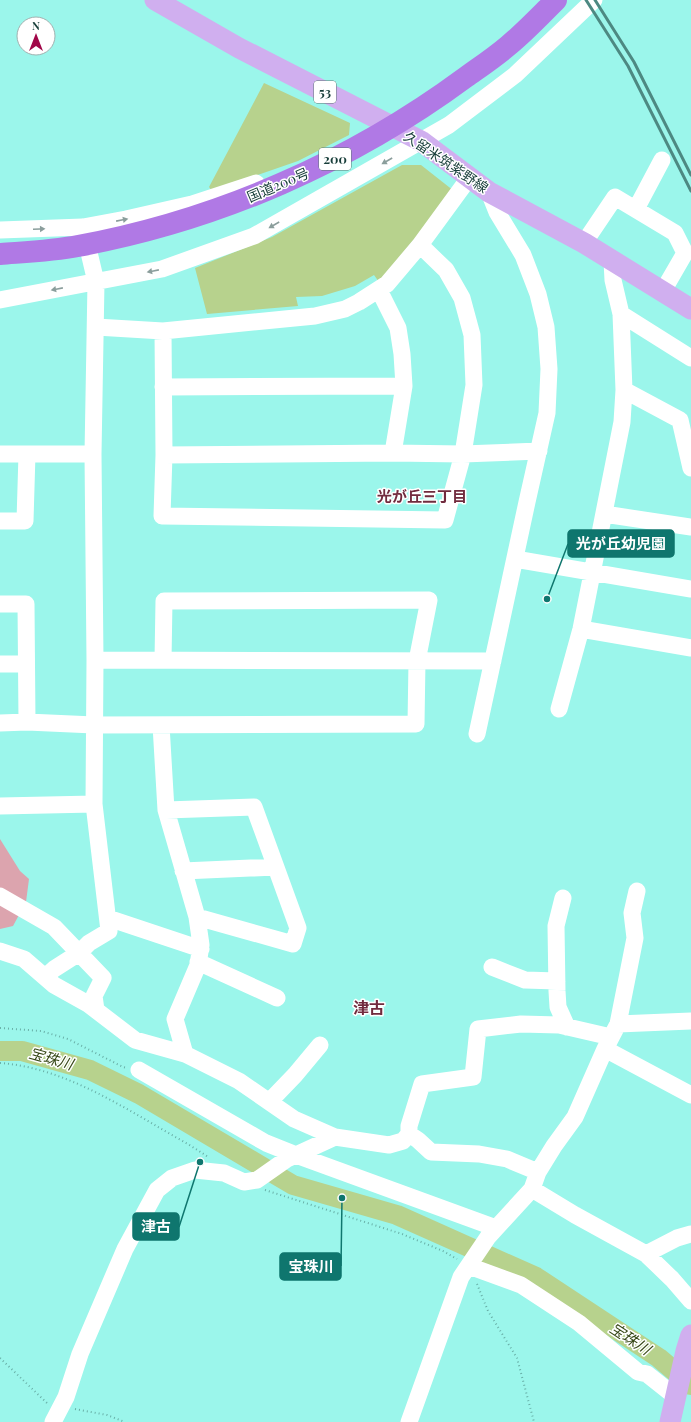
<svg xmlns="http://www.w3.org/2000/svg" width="691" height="1422" viewBox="0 0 691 1422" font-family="'Playfair Display','Noto Sans JP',serif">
<rect width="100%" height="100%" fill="#9bf6eb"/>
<path fill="#dca4ae" d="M0 839 20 871 29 879 26 902 13 926 0 929Z"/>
<path fill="#b7d28d" d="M264 83 350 123 349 135 298 161 212 191 209 187Z
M402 165H421L454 191 379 282 374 275 355 286 322 296 296 297 298 306 207 314 195 268 272 237Z"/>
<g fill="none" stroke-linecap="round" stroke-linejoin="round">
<path stroke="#b7d28d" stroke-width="20" d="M0 1051H22L90 1070 139 1094 293 1185 397 1215 536 1277 659 1358 691 1385"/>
<path stroke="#69b0a8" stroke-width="2" stroke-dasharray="1 3" stroke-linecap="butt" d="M0 1028 41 1031 68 1039 123 1067 127 1068
M0 1063C55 1067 105 1096 153 1124 171 1135 191 1145 208 1157
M265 1190 402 1234 443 1251 457 1259
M477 1284 488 1311 517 1358 534 1422
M0 1358 47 1403
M75 1409 107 1415 125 1422"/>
<path stroke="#fff" stroke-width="17" d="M636 209 662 160
M0 230 83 227 126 219 192 204 256 183
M584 243 615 197 675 233 685 253 663 291
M379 290 398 328 402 354 404 386 393 453
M0 300 162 269 254 236 449 125 515 75 594 0
M621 314 691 358
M96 327 163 331 315 316 345 309 359 302 387 284 420 245 469 178
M163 331 164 455 162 516 445 520 463 454 474 385 472 335 462 298 446 270 420 245
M163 387 404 386
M624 390 680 420 691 468
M0 454H93
M164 455 393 453 463 454 539 451
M604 514 691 527
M0 521H25L27 454
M515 559 691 589
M0 604H26L27 722
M581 629 691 648
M95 660 493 661
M0 664H26
M559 709 581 629 622 422 624 390 621 314 613 280 612 261
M0 723 27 722 94 725 416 724 417 661 429 600 164 601 163 660
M161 725 166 810 197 917 201 945 198 965 175 1019 185 1054
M477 734 527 502 547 413 549 369 546 327 538 294 523 255 497 212 489 192
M0 806 94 804
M166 810 254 807 298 928 293 944 197 917
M183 871 275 867
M0 896 54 927 103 978 94 996 96 1010
M563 898 556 926 557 991 558 1007 567 1027
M108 918 201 949
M0 951 24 959 54 985 88 1004 135 1040 185 1054 239 1081 294 1119 335 1137
M198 962 277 998
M492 967 525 980 557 981
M45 977 54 969 79 953 89 943 109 931 94 804 95 660 93 454 96 282 83 227
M618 1024 691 1021
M605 1049 691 1095
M139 1070 266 1143 296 1155 335 1137 389 1145 403 1141 409 1134V1126L422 1084 473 1077 478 1029 521 1024 559 1025 611 1037
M269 1102 295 1075 320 1045
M409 1134 418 1140 431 1152 479 1154 507 1159 538 1172
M532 1189 575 1215 646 1254 672 1279 691 1301
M646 1254 677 1238 691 1234
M469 1266 521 1285 579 1323 638 1372 647 1374 676 1397
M53 1422 66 1397 80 1354 125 1249 157 1190 172 1178 195 1170 224 1173 244 1182 257 1180 287 1159 296 1155 496 1228
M409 1422 461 1277 488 1237 532 1189 538 1172 554 1146 575 1117 605 1049 618 1024 635 938 632 913 637 891"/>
<path stroke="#d0afef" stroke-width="21" d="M155 0 239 48 421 141 489 192 584 243 691 309
M670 1422 686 1351 691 1335"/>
<path stroke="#b079e5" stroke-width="22" d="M0 254C26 252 52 251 78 246 218 220 351 162 466 77 480 67 495 57 509 45 525 32 541 15 556 0"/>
<path stroke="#4d8982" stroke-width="3" d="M586 0 628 66 691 191
M595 0 634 62 691 175"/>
</g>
<defs><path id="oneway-solid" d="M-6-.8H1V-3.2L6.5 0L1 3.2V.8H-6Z"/></defs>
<g fill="#8b9e9c">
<use href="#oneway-solid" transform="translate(387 161) rotate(150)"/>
<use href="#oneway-solid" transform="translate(122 220) rotate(-11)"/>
<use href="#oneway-solid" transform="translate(274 225) rotate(150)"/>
<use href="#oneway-solid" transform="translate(39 229) rotate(-2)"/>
<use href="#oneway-solid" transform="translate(153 271) rotate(169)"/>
<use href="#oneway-solid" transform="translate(57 289) rotate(169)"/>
</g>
<g text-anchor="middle" stroke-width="3" stroke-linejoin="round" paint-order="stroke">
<g fill="#fff" stroke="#5d7774" stroke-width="1">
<rect x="314" y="81" width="22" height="22" rx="3"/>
<rect x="319" y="148" width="32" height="22" rx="3"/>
</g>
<g font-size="13" font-weight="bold" fill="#173d39">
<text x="325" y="97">53</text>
<text x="335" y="164">200</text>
</g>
<g font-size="14" fill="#173d39" stroke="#fff">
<text transform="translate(446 162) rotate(34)" y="5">久留米筑紫野線</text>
<text transform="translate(278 185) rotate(-23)" y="5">国道200号</text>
</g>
<g font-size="15" font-weight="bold" fill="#712b3e" stroke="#fff">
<text x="422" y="502">光が丘三丁目</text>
</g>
<g font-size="15" font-style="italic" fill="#374817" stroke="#fff">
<text transform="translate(51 1059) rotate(16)" y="5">宝珠川</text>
<text transform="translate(630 1339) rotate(33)" y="5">宝珠川</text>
</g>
<g font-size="16" font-weight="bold" fill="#712b3e" stroke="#fff">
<text x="369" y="1014">津古</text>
</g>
</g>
<path fill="none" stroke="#0f766e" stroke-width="1.5" d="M547 599L568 544M200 1162L179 1227M342 1198L341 1266"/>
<g fill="#0f766e" stroke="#fff" stroke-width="1.5">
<circle cx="547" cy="599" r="4"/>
<circle cx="200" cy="1162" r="4"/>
<circle cx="342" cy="1198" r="4"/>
</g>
<g fill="#0f766e" stroke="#0f766e" stroke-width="1.5">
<rect x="568" y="530" width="106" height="27" rx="4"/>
<rect x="133" y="1213" width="46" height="27" rx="4"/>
<rect x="280" y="1253" width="61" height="27" rx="4"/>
</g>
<g font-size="15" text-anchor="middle" font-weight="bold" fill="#fff">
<text x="621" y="549">光が丘幼児園</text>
<text x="156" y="1232">津古</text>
<text x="311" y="1272">宝珠川</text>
</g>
<g transform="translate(36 36)"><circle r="19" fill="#ffffff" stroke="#a2b1b0"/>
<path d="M0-3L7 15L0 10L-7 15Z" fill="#a10748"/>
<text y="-6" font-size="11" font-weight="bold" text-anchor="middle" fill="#173d39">N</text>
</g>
</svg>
